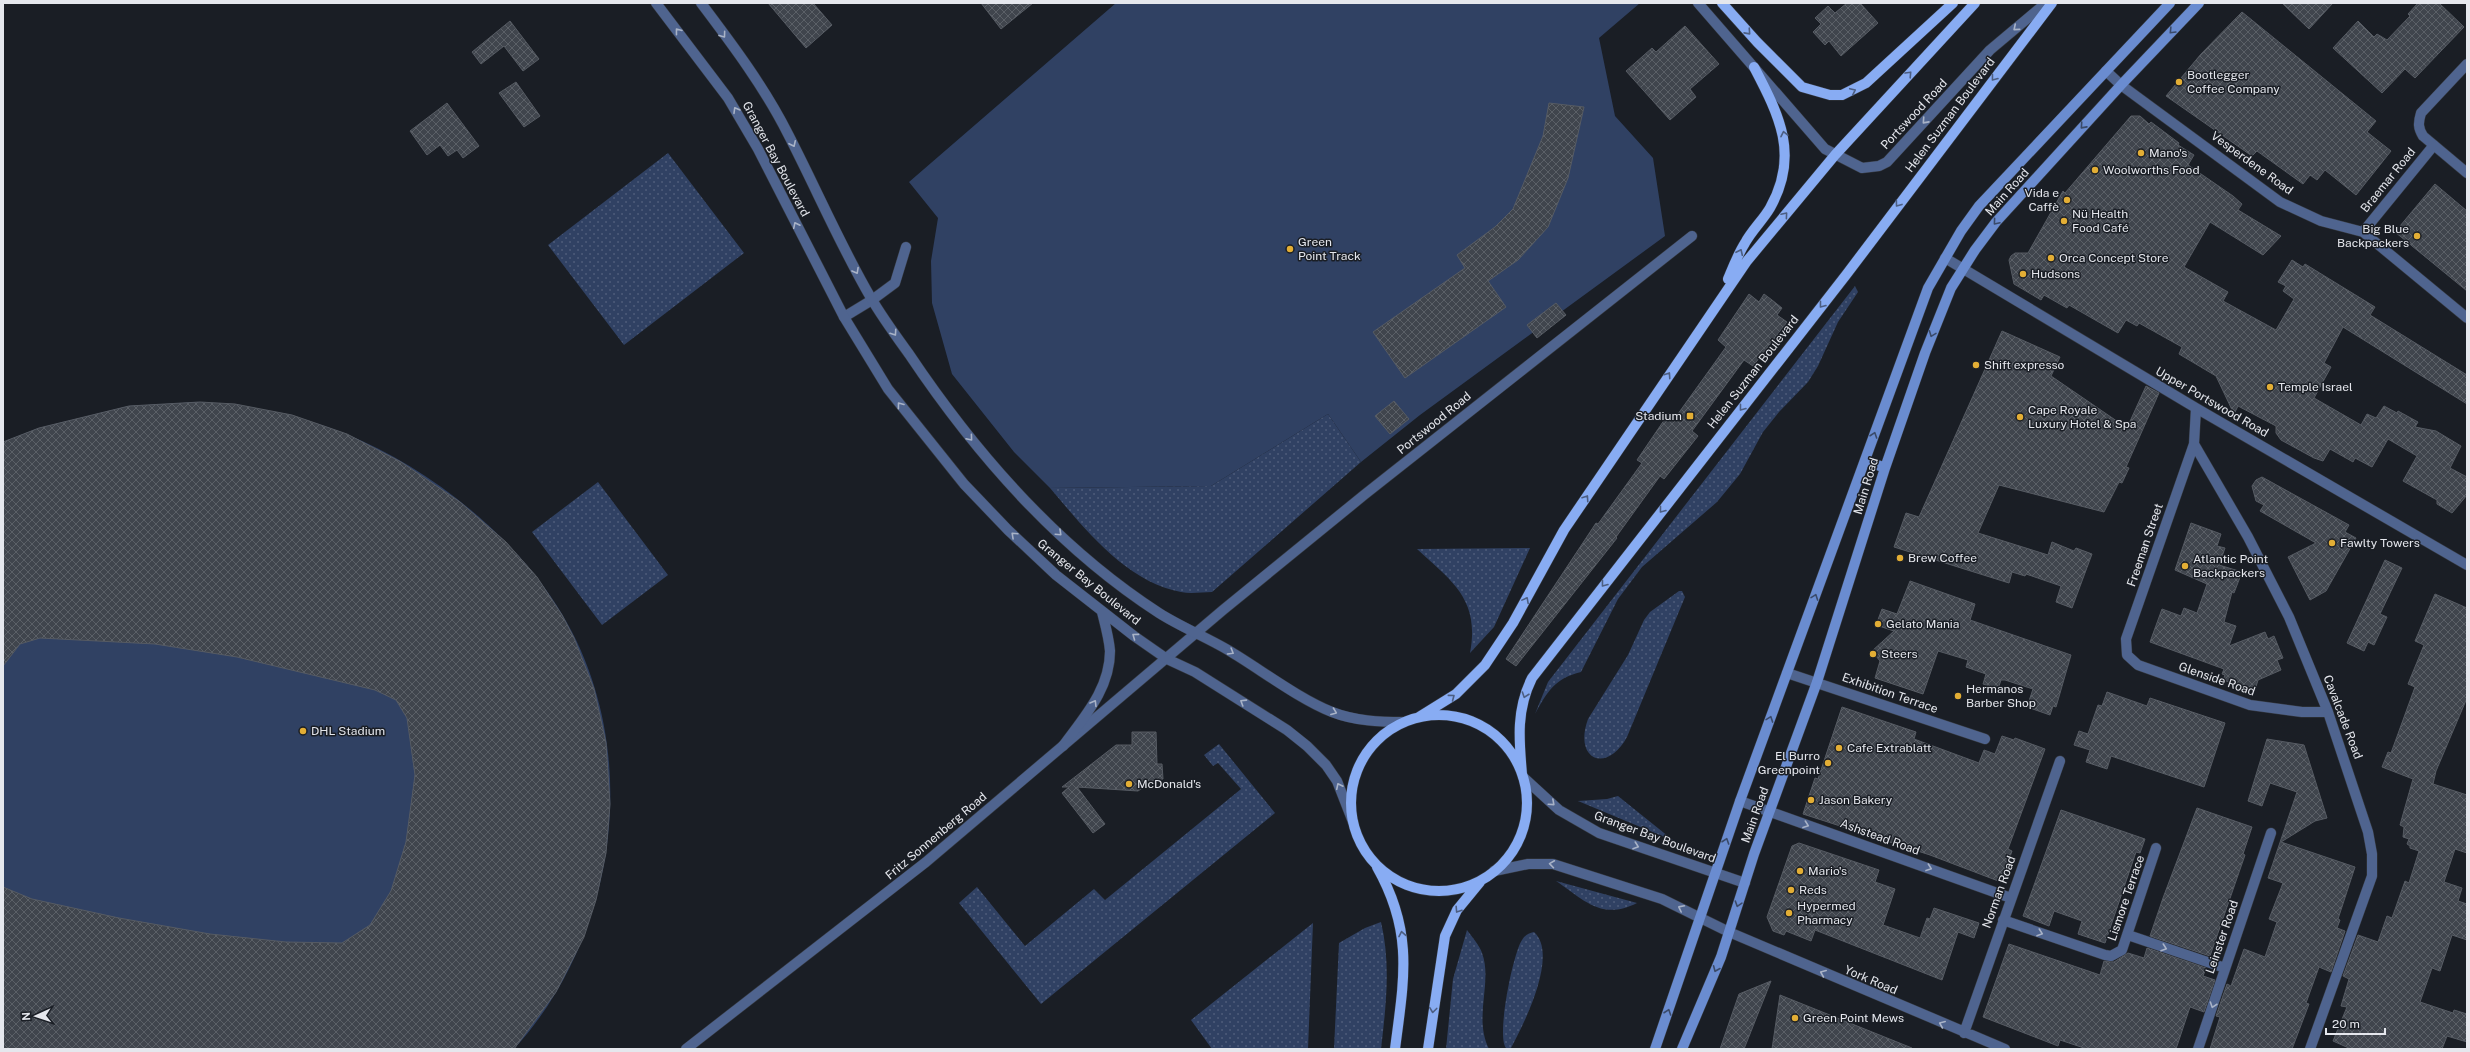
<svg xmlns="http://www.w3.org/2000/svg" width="2470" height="1052" viewBox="0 0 2470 1052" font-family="'Public Sans',sans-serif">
<defs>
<pattern id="grass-dots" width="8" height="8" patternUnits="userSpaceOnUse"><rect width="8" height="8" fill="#304163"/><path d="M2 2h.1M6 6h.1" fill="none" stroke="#4e5c7a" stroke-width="1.8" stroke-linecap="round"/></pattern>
<pattern id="building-cross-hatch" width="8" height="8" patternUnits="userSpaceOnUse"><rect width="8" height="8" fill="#40454d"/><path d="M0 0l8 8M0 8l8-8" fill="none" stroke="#5b6067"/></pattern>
</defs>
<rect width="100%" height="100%" fill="#1a1e25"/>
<path fill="url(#grass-dots)" d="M668 153 744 253 624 345 548 245Z
M1855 286 1858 292 1838 322 1818 366 1808 382 1779 412 1763 432 1740 474 1717 502 1642 567 1618 599 1581 672C1555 678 1547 692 1535 714L1548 682Z
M1328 414 1361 462 1212 592C1202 592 1191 594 1181 592 1126 582 1084 528 1050 488L1211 486Z
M598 482 668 575 602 625 532 532Z
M1530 548 1494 627 1470 653C1480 600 1453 582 1417 549Z
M1679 591H1682L1685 597 1627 737C1607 774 1573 760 1588 719L1628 655 1644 620 1650 612Z
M1219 744 1275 813 1041 1004 959 903 977 887 1025 946 1094 889 1105 900 1241 789 1218 763 1213 766 1204 755Z
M1618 796 1674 841 1578 801 1607 799Z
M1556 881 1637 903C1602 921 1584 900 1556 881Z
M1381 922C1391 964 1386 1006 1381 1049H1334L1339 943 1365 928Z
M1313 923 1308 1049H1212L1191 1020Z
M1467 930C1472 937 1480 946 1482 953 1493 982 1473 1017 1489 1049H1446L1453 979Z
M1534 932C1559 954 1524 1024 1511 1048L1507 1049C1495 1041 1513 953 1522 940 1525 935 1529 933 1534 932Z"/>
<path fill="#304163" d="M1116 3H1640L1599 38 1615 116 1653 158 1665 236 1420 415 1361 462 1328 414 1211 486 1050 488 1014 452 952 374 932 303 931 261 938 218 909 182Z
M200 402C252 409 297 414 346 434 430 468 515 536 562 614 643 749 619 934 514 1049H3V442L39 428 129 406Z"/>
<path fill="url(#building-cross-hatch)" stroke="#565b63" d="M768 3H813L832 25 806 48Z
M981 3H1033L1001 29Z
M1847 3H1860L1878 23 1841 56 1829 41 1825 45 1813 32 1821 24 1815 18 1828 6 1835 13Z
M2282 3H2333L2309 29Z
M2418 3H2439L2464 27 2415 78 2405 69 2382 93 2333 48 2358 21 2374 37 2377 34 2387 40 2410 16 2408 14Z
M2242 12 2376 121 2367 132 2391 151 2356 195 2325 170 2317 180 2310 175 2303 184 2257 151 2252 156 2166 96 2201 54Z
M510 21 539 59 523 71 504 46 481 64 472 52Z
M1685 26 1719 64 1690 89 1696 97 1670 120 1626 71 1652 48 1656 52Z
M516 82 540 116 524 127 499 93Z
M447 103 479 146 463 158 457 150 448 156 440 145 427 155 410 131Z
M1549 103 1584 107 1568 178 1548 227 1518 260 1488 281 1506 307 1405 378 1373 332 1465 268 1457 255 1495 227 1513 209 1543 136Z
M2131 116H2140L2149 124 2151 122 2179 143 2178 145 2194 155 2188 165 2233 196 2242 204 2238 210 2281 236 2263 255 2210 222 2184 267 2228 292 2223 301 2276 330 2294 299 2283 291 2286 286 2278 282 2292 260 2303 267 2305 264 2375 307 2370 315 2467 375V404L2343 327 2324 363 2331 367 2314 398 2361 425 2367 414 2376 418 2384 406 2397 413 2398 411 2418 422 2415 427 2436 431 2461 446 2450 468 2467 477V495L2452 513 2437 504V500L2403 481 2417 456 2388 439 2372 467 2355 458 2353 462 2330 449 2323 461 2314 458 2281 440 2276 433V426L2238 406 2234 414 2216 376 2179 354 2182 347 2139 323 2137 326 2126 320 2118 333 2069 305 2067 308 2044 295 2041 300 2014 284 2009 260 2011 256 2015 253H2028L2063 191 2065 193Z
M2435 184 2467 211V291L2395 232Z
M1749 294 1759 302 1764 294 1772 300 1782 308 1777 315 1787 322 1753 366 1744 360 1692 431 1698 436 1664 479 1660 476 1616 537 1617 538 1516 666 1506 659 1596 523 1598 524 1642 463 1637 460 1669 413 1675 418 1726 347 1718 340Z
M1556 303 1566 315 1537 338 1527 325Z
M2002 331 2060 357 2051 376 2127 428 2146 386 2159 393 2126 467 2129 468 2122 483 2119 482 2104 512 1999 485 1978 533 2048 555 2052 542 2074 551 2076 548 2092 554 2072 608 2056 602 2061 586 2026 574 2025 576 2012 572 2009 583 1894 547 1906 513 1919 517Z
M1394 401 1409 419 1390 434 1375 416Z
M200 402 235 404 292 415 347 434 401 462 460 502 506 542 537 577 562 615 574 638 594 689 606 743 610 804 606 853 596 900 584 937 556 992 514 1049H3V887L32 899 119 918 210 934 286 942 342 943 370 925 391 891 406 842 415 775 407 718 396 700 375 690 237 657 155 644 40 638 20 644 3 666V442L39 428 129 406Z
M2262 477 2349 525 2345 532 2356 538 2326 591 2310 600 2288 557 2316 543 2260 511 2264 505 2256 501 2252 486 2256 480Z
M2191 523 2221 534 2217 546 2225 548 2219 565 2242 572 2234 593 2232 592 2224 622 2236 626 2229 646 2265 632 2268 639 2274 636 2283 658 2277 660 2281 670 2258 680 2255 690 2223 680 2225 675 2222 674 2224 669 2150 642 2162 609 2181 616 2184 608 2197 613 2207 584 2175 570Z
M2385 560 2402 568 2380 614 2387 617 2374 645 2368 642 2364 651 2347 643Z
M1910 581 1975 604 1970 620 2071 655 2056 707 2053 706 2050 715 2027 707 2033 689 2005 680H2001L1998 689 1983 684 1986 674 1966 667 1968 660 1938 651 1923 694 1875 678 1880 661 1872 651 1894 631 1876 625 1882 609 1897 614Z
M2435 594 2467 608V698L2436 771 2433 784 2467 795V853L2455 849 2444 882 2462 888 2458 901 2467 904V940L2452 935 2440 971 2432 968 2420 1002 2453 1013 2454 1010 2467 1014V1042L2447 1036 2442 1049H2351L2333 1041 2347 1007 2341 1006 2349 979 2343 976 2358 935 2378 942 2387 916 2392 918 2405 881 2409 883 2419 851 2410 848V846L2407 844 2409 839 2403 837 2404 827 2400 825 2413 779 2382 767 2388 752 2391 753 2415 687 2408 684 2424 645 2415 641Z
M2107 692 2147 706 2150 698 2225 723 2204 787 2111 756 2107 769 2086 762 2090 750 2074 745 2079 731 2088 734 2098 705 2102 706Z
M1842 707 1916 732 1914 739 1979 763 1984 750 1995 754 2002 736 2014 740 2015 738 2045 749 2008 849 2012 851 2001 882 1930 855 1803 814 1815 778 1818 779Z
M1132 732H1156L1157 764H1162L1163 779 1154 780 1138 791 1077 787 1105 824 1093 833 1062 793 1069 787H1062L1116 745H1132Z
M2267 739 2304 745 2327 818 2315 821 2281 842 2355 867 2338 919 2340 920 2337 928 2345 931 2331 972 2319 967 2306 1003 2309 1004 2292 1049H2210L2220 1017 2216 1016 2227 984 2231 986 2244 949 2265 957 2277 922 2269 919 2283 883 2268 878 2297 792 2270 783 2262 806 2248 801Z
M2197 808 2252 827 2243 854 2245 855 2210 956 2150 936 2163 898Z
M2061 810 2145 839 2140 853 2136 852 2105 943 2078 934 2082 921 2054 911 2049 926 2023 916Z
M1799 843 1879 870 1875 882 1895 889 1883 925 1920 938 1927 918 1930 919 1934 908 1979 923 1974 938 1958 932 1942 980 1815 930 1811 941 1786 931 1784 935 1773 931 1767 917 1792 846Z
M2009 944 2100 975 2104 961 2114 962 2128 953 2144 958 2147 948 2206 968 2203 976 2215 980 2204 1012 2190 1007 2176 1049H2087L2060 1040 2058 1046 1983 1017Z
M1771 981 1744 1049H1720L1739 994Z
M1780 995 1912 1048V1049H1772Z"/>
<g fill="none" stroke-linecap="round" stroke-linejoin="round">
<defs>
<path id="minor" d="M2467 64 2421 113C2418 123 2418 128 2423 136L2467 173
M2106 71 2121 85 2280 202 2321 221 2363 232 2467 318
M2363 232 2434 145
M1945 258 2196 408 2467 565
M844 317 872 300 895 283 906 247
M2196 408 2194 444 2248 537 2289 617 2328 712 2368 832 2372 854V876L2310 1049
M2194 444 2126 639 2127 655 2138 665 2250 705 2302 712H2328
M1787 673 1985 739
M1740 801 2011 898
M2003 920 2105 955 2111 956 2122 950 2156 848
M1729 932 2005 1049
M2128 935 2225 968
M1964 1033 2060 761
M686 1049 926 862 1223 610 1364 495 1692 236
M2198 1049 2271 833"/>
<path id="tertiary" d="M656 3 728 98 758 149 844 317 888 389 964 484 1008 530 1056 575 1134 636 1167 659 1195 672 1287 730 1307 746 1326 765 1337 781 1353 822
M701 3C732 44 765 88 788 134 816 188 840 245 871 298 882 317 896 336 909 354 976 454 1057 547 1159 613 1181 627 1206 637 1228 650 1260 669 1299 699 1332 712 1355 721 1380 722 1404 722
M1698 3 1825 149 1862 168 1879 166 1887 162 1990 50 2046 3
M1063 746C1084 717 1110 689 1110 651 1109 638 1105 624 1102 612
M1523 777 1559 810 1599 833 1745 883
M1494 871 1528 864H1553L1662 899 1729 932"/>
<path id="secondary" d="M1865 460 1885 468
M1655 1049 1740 801 1928 288 1961 231 1979 206 2170 3
M1682 1049 1721 957 1754 854 1817 682 1885 468 1925 353 1951 288 1975 250 1996 222 2121 85 2199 3"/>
<path id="primary" d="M1722 3 1757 42 1802 87 1830 95H1842L1866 83 1953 3
M1728 279C1733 267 1738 254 1745 243 1752 230 1763 220 1770 208 1800 155 1779 115 1754 67
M1351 803a88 88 0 1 1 176 0a88 88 0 1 1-176 0Z
M1419 717 1456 694 1485 665 1513 623 1564 530 1747 261 1835 155 1975 3
M1522 774C1519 740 1516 710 1532 678L1846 275 2052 3
M1377 867C1414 932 1404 979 1395 1049
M1428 1049 1445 936 1457 910 1480 882"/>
</defs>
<use href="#minor" stroke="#363a41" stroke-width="11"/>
<use href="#tertiary" stroke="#363a41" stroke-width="11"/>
<use href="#secondary" stroke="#363a41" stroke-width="11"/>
<use href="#primary" stroke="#363a41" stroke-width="11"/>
<use href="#minor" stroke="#4f648f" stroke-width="10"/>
<use href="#tertiary" stroke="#4f648f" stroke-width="10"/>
<use href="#secondary" stroke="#6a8cd0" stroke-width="10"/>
<use href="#primary" stroke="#88acf3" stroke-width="10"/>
</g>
<defs><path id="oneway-chevron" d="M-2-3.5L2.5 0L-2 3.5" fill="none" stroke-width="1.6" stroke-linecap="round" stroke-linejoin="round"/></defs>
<g stroke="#a9b3c7">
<use href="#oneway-chevron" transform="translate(2016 28) rotate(140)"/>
<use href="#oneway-chevron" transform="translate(678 31) rotate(-128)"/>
<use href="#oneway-chevron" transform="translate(723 35) rotate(54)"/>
<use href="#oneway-chevron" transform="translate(736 110) rotate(-120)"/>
<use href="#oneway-chevron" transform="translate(1925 121) rotate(132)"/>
<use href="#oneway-chevron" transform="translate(793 144) rotate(65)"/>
<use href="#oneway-chevron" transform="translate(796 225) rotate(-116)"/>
<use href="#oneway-chevron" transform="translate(856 271) rotate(61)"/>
<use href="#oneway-chevron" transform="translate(894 333) rotate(56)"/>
<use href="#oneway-chevron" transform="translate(900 405) rotate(-127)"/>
<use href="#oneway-chevron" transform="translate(970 438) rotate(50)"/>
<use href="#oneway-chevron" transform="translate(1059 533) rotate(43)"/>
<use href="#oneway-chevron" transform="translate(1014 535) rotate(-137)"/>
<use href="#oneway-chevron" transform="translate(1135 636) rotate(-144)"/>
<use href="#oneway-chevron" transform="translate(1231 652) rotate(31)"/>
<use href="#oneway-chevron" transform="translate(1243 702) rotate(-148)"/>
<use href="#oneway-chevron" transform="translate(1094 703) rotate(-59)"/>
<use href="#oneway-chevron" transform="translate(1334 712) rotate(21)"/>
<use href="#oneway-chevron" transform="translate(1339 786) rotate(-116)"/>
<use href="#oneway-chevron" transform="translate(1552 803) rotate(42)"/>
<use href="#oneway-chevron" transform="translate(1806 825) rotate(20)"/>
<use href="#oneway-chevron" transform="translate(1636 846) rotate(19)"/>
<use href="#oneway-chevron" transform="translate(1552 864) rotate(-172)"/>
<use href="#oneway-chevron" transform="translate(1929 868) rotate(20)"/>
<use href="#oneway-chevron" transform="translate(1681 908) rotate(-153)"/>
<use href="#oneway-chevron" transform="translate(2040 933) rotate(19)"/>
<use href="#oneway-chevron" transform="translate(2164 948) rotate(19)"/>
<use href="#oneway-chevron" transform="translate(1823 973) rotate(-157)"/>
<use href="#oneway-chevron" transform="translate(2213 1005) rotate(109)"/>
<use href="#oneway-chevron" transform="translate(1942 1024) rotate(-157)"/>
</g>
<g stroke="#3a4a69">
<use href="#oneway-chevron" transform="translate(2172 31) rotate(134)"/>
<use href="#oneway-chevron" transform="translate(2083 126) rotate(132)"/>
<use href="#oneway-chevron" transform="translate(1996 222) rotate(130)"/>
<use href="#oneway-chevron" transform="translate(1932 334) rotate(111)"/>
<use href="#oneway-chevron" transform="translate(1874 435) rotate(-71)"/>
<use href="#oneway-chevron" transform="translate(1815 597) rotate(-70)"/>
<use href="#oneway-chevron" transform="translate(1770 719) rotate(-70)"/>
<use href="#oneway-chevron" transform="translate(1726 841) rotate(-71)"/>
<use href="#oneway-chevron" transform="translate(1738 904) rotate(108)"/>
<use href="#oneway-chevron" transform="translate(1716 969) rotate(113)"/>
<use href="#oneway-chevron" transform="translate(1668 1012) rotate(-71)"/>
</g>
<g stroke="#4c5e82">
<use href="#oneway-chevron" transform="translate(1748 32) rotate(48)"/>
<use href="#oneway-chevron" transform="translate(1909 74) rotate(-47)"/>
<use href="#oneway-chevron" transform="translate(1994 78) rotate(128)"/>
<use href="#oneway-chevron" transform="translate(1853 91) rotate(-25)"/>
<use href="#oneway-chevron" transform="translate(1784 134) rotate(-102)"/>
<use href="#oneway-chevron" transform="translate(1898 204) rotate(126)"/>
<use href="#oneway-chevron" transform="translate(1785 215) rotate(-50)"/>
<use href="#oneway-chevron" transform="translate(1740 252) rotate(-65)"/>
<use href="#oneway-chevron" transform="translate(1822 305) rotate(128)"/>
<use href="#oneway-chevron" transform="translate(1668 375) rotate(-56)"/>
<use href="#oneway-chevron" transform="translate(1742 408) rotate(128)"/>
<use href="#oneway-chevron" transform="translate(1586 498) rotate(-56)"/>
<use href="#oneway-chevron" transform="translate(1662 510) rotate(128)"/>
<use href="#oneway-chevron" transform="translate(1604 584) rotate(128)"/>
<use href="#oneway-chevron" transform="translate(1526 600) rotate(-62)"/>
<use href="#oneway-chevron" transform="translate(1525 695) rotate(109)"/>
<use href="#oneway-chevron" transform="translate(1452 697) rotate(-37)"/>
<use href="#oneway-chevron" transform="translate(1458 910) rotate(123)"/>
<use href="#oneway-chevron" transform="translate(1402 934) rotate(-101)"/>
<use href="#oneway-chevron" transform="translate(1433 1010) rotate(97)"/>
</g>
<g fill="#e3ae35" stroke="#1a1e25" stroke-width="1.5">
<circle cx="2179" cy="82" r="4"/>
<circle cx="2141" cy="153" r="4"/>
<circle cx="2095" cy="170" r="4"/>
<circle cx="2067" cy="200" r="4"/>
<circle cx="2064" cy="221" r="4"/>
<circle cx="2417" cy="236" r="4"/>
<circle cx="1290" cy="249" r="4"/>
<circle cx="2051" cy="258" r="4"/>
<circle cx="2023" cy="274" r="4"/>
<circle cx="1976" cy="365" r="4"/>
<circle cx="2270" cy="387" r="4"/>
<rect x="1686" y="412" width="8" height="8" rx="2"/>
<circle cx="2020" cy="417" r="4"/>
<circle cx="2332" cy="543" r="4"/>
<circle cx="1900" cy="558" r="4"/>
<circle cx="2185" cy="566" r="4"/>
<circle cx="1878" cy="624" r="4"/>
<circle cx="1873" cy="654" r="4"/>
<circle cx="1958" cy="696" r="4"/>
<circle cx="303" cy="731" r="4"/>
<circle cx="1839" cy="748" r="4"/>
<circle cx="1828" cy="763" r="4"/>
<circle cx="1129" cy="784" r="4"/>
<circle cx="1811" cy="800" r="4"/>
<circle cx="1800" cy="871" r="4"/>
<circle cx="1791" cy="890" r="4"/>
<circle cx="1789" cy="913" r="4"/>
<circle cx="1795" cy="1018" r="4"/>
</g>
<g text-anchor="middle" stroke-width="3" stroke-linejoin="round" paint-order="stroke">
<g font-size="12" fill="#e5e7ed" stroke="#1a1e25" text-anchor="start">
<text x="2187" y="79">Bootlegger<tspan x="2187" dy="14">Coffee Company</tspan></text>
<text x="2149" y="157">Mano's</text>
<text x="2103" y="174">Woolworths Food</text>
<text x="2059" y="197" text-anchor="end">Vida e<tspan x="2059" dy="14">Caffè</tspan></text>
<text x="2072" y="218">Nü Health<tspan x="2072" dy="14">Food Café</tspan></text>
<text x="2409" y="233" text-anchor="end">Big Blue<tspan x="2409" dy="14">Backpackers</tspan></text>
<text x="1298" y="246">Green<tspan x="1298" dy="14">Point Track</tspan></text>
<text x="2059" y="262">Orca Concept Store</text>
<text x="2031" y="278">Hudsons</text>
<text x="1984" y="369">Shift expresso</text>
<text x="2278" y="391">Temple Israel</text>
<text x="2028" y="414">Cape Royale<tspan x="2028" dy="14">Luxury Hotel &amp; Spa</tspan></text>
<text x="1682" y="420" text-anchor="end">Stadium</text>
<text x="2340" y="547">Fawlty Towers</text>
<text x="1908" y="562">Brew Coffee</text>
<text x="2193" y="563">Atlantic Point<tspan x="2193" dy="14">Backpackers</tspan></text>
<text x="1886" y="628">Gelato Mania</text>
<text x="1881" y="658">Steers</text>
<text x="1966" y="693">Hermanos<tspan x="1966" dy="14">Barber Shop</tspan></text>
<text x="311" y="735">DHL Stadium</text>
<text x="1847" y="752">Cafe Extrablatt</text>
<text x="1820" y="760" text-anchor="end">El Burro<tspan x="1820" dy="14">Greenpoint</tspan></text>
<text x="1137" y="788">McDonald's</text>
<text x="1819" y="804">Jason Bakery</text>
<text x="1808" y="875">Mario's</text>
<text x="1799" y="894">Reds</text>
<text x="1797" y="910">Hypermed<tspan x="1797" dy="14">Pharmacy</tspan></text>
<text x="1803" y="1022">Green Point Mews</text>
</g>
<g font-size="12" fill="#e5e7ed" stroke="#1a1e25">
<text transform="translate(1914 114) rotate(-47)" y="4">Portswood Road</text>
<text transform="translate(1950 115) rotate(-53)" y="4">Helen Suzman Boulevard</text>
<text transform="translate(776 159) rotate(62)" y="4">Granger Bay Boulevard</text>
<text transform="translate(2252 163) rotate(36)" y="4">Vesperdene Road</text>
<text transform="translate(2388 180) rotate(-51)" y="4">Braemar Road</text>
<text transform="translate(2007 192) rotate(-48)" y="4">Main Road</text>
<text transform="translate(1753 372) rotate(-52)" y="4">Helen Suzman Boulevard</text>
<text transform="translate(2212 402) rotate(30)" y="4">Upper Portswood Road</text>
<text transform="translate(1434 423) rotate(-39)" y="4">Portswood Road</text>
<text transform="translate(1866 486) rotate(-73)" y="4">Main Road</text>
<text transform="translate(2145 545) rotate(-71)" y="4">Freeman Street</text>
<text transform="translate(1089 582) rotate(39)" y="4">Granger Bay Boulevard</text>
<text transform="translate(2217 679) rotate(19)" y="4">Glenside Road</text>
<text transform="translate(1890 693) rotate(19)" y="4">Exhibition Terrace</text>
<text transform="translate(2343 717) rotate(69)" y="4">Cavalcade Road</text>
<text transform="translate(1755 815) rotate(-70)" y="4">Main Road</text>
<text transform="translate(936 836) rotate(-40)" y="4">Fritz Sonnenberg Road</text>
<text transform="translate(1655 837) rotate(20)" y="4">Granger Bay Boulevard</text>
<text transform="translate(1880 837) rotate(20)" y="4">Ashstead Road</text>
<text transform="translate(1999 892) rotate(-70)" y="4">Norman Road</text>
<text transform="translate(2126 898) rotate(-71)" y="4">Lismore Terrace</text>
<text transform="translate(2222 937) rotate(-71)" y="4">Leinster Road</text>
<text transform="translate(1871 980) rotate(23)" y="4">York Road</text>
</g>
</g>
<rect width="2470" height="1052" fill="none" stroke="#e5e7ed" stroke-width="8"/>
<g transform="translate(36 1016) rotate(267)" stroke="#1a1e25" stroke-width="3" paint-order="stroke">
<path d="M0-3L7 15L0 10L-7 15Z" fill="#e5e7ed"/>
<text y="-6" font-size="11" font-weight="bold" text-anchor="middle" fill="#e5e7ed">N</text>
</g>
<path d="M2326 1028v6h59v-6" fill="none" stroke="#e5e7ed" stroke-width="2"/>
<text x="2332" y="1028" font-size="12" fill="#e5e7ed" stroke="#1a1e25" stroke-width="3" paint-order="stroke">20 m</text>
</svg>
